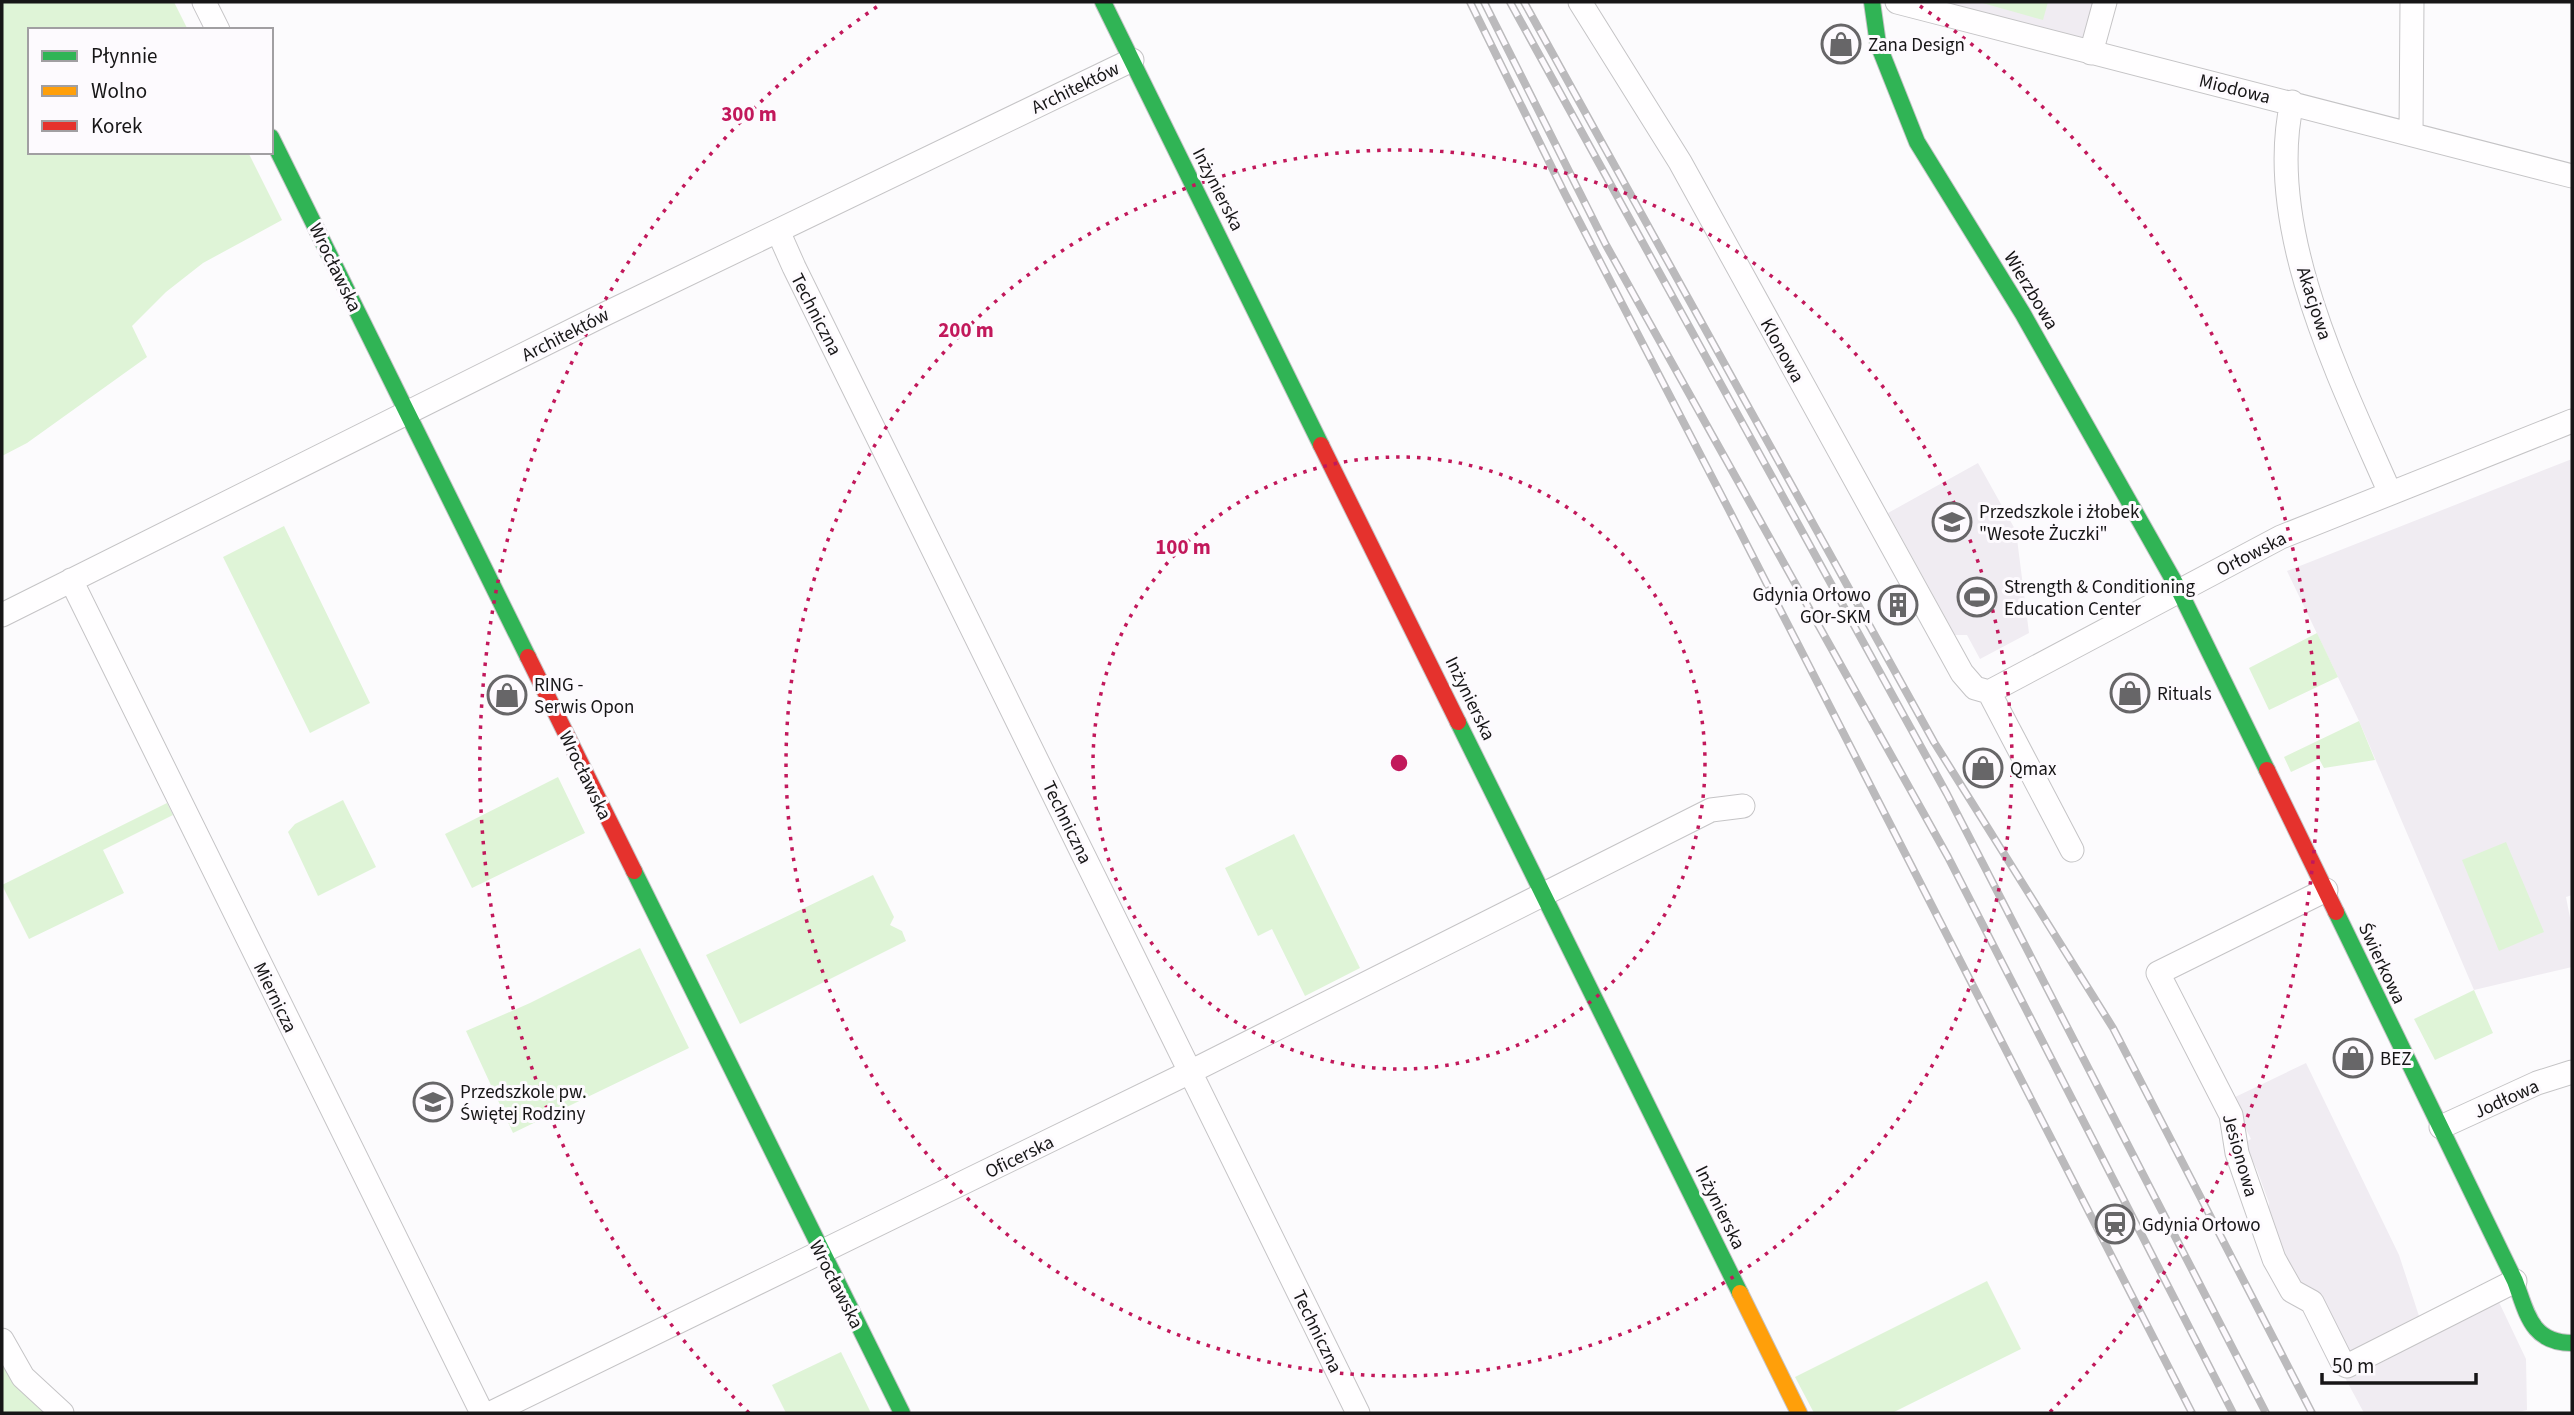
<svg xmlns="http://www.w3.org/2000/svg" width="2574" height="1415" viewBox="0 0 2574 1415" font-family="'Source Sans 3',sans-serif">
<rect width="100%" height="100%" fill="#fcfbfd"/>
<path fill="#f0ecf2" d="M1945 2H2095L2084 39Z
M2572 459V895L2566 897 2572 928V967L2474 990 2359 721 2287 571Z
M1978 463 2016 531 2029 633 1980 659 1967 635H1955L1888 513Z
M2306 1063 2399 1255 2419 1316 2417 1322 2338 1363 2284 1256 2268 1212 2269 1203 2257 1170 2244 1143 2251 1139 2231 1099Z
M2497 1298 2526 1359 2527 1410 2513 1413H2364L2343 1374Z"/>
<path fill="#dff4d7" d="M2 2H174L188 30H30V152H248L282 220 203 263 166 292 132 326 147 357 27 443 2 456Z
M1979 2H2048L2043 20Z
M284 526 370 703 310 733 223 557Z
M2317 633 2338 677 2269 710 2249 668Z
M2359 721 2375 760 2324 768 2319 759 2291 772 2284 757Z
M558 777 585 833 472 888 445 834Z
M343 800 376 867 318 896 288 832 295 824Z
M167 803 173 815 103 850 124 893 29 939 2 885Z
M1294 834 1360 968 1305 996 1272 929 1258 936 1225 868Z
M2506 842 2544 932 2499 951 2462 860Z
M873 875 894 917 890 925 902 931 906 941 740 1024 706 955Z
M640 948 689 1048 513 1133 466 1031 530 1003Z
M2474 990 2493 1033 2435 1060 2414 1019Z
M1987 1281 2021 1349 1892 1413H1814L1795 1377Z
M841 1352 871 1413H786L772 1385Z
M2 1360 52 1413H2Z"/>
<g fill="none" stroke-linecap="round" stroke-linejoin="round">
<defs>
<path id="street" d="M204 2 218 30
M1580 2 1680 162 1962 673 1975 688 1989 692
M1897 2 2572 176
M2091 53 2105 2
M2292 102C2264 228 2340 379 2390 493
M2411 134 2412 2
M778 231 794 267 1358 1413
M71 580 482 1413
M2 615 605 314 1132 60
M1989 692 2281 537 2572 421
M1989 692 2072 850
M2326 890 2158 973 2231 1115 2237 1153 2274 1259 2292 1291 2312 1302 2343 1364 2347 1366 2515 1281
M2441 1127 2537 1083 2572 1072
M2 1340 23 1377 62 1413
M491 1413 1190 1072 1711 810 1743 806"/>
<path id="fast" d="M1103 2 1321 445
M1872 2 1878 44 1917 142 2023 314 2179 590 2267 770
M271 137 528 657
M1458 722 1740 1293
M634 871 902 1413
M2336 912 2515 1281C2527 1313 2531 1343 2572 1343"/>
<path id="slow" d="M1740 1293 1799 1413"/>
<path id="jam" d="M1321 445 1458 722
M528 657 634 871
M2267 770 2336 912"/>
</defs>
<use href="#street" stroke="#c5c4c6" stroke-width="25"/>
<use href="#fast" stroke="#c5c4c6" stroke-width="18"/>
<use href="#slow" stroke="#c5c4c6" stroke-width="18"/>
<use href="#jam" stroke="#c5c4c6" stroke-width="18"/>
<use href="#street" stroke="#fffeff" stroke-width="23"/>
<use href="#fast" stroke="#30b455" stroke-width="16"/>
<use href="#slow" stroke="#ff9f0a" stroke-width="16"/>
<use href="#jam" stroke="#e5322d" stroke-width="16"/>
<defs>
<path id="rail" d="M1470 2 1565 194 1728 508 2192 1413
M1484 2 1606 245 1948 857 2233 1413
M1510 2 1947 794 2266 1413
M1524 2 1934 742 2113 1028 2312 1413"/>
</defs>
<use href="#rail" stroke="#bbbabc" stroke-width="8"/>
<use href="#rail" stroke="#fdfafe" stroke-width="5" stroke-dasharray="16" stroke-linecap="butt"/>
</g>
<g fill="none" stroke="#c2185b" stroke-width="3.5" stroke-dasharray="3.5 7">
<circle cx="1399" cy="763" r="306"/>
<circle cx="1399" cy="763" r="613"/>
<path d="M749 1413A919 919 0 0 1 878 6M1920 6A919 919 0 0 1 2049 1413"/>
</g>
<defs>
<symbol id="shop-ring" viewBox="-11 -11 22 22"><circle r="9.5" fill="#fdfafe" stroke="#676668" stroke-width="1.5"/><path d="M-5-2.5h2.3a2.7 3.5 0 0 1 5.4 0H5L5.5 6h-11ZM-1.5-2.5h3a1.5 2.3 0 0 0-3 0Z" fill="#676668"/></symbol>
<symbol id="school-ring" viewBox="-11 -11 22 22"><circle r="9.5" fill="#fdfafe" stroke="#676668" stroke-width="1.5"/><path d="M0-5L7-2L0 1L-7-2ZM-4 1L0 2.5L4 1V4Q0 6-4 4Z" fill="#676668"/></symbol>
<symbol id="stadium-ring" viewBox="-11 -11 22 22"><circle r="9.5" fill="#fdfafe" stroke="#676668" stroke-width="1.5"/><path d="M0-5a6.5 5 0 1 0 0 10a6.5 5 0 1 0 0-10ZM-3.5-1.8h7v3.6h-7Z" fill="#676668"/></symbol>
<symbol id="building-ring" viewBox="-11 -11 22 22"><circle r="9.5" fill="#fdfafe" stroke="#676668" stroke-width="1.5"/><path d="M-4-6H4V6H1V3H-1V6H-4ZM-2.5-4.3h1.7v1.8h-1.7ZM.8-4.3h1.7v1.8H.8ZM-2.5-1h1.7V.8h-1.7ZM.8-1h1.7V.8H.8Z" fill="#676668"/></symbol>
<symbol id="station-ring" viewBox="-11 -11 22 22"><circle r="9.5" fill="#fdfafe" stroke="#676668" stroke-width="1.5"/><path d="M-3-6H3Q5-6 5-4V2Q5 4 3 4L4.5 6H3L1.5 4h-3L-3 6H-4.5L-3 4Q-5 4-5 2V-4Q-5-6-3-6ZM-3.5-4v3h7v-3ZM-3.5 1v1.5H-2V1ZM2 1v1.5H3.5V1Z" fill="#676668"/></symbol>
</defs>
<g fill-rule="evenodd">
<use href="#shop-ring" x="1819" y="22" width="44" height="44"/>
<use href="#school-ring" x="1930" y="500" width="44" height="44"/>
<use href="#stadium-ring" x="1955" y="575" width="44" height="44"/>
<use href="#building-ring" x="1876" y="583" width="44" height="44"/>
<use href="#shop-ring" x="2108" y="671" width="44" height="44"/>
<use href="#shop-ring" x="485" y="673" width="44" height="44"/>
<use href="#shop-ring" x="1961" y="746" width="44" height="44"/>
<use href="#shop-ring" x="2331" y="1036" width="44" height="44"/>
<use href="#school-ring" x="411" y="1080" width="44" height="44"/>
<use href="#station-ring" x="2093" y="1202" width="44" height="44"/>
</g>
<g text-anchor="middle" stroke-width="6" stroke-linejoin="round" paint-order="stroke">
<g font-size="19" fill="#171617" stroke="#fdfafe" text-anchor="start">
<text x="1868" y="51">Zana Design</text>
<text x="1979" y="518">Przedszkole i żłobek<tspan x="1979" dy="22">"Wesołe Żuczki"</tspan></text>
<text x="2004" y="593">Strength &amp; Conditioning<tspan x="2004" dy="22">Education Center</tspan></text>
<text x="1871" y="601" text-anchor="end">Gdynia Orłowo<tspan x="1871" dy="22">GOr-SKM</tspan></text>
<text x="534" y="691">RING -<tspan x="534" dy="22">Serwis Opon</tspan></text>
<text x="2157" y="700">Rituals</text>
<text x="2010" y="775">Qmax</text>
<text x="2380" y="1065">BEZ</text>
<text x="460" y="1098">Przedszkole pw.<tspan x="460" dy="22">Świętej Rodziny</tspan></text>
<text x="2142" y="1231">Gdynia Orłowo</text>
</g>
<g font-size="19" fill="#171617" stroke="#fdfafe">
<text transform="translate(1075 87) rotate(-26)" y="7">Architektów</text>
<text transform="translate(2235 88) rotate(14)" y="7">Miodowa</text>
<text transform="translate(1219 189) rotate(63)" y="7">Inżynierska</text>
<text transform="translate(336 267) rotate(64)" y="7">Wrocławska</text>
<text transform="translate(2032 290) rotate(59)" y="7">Wierzbowa</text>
<text transform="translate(2315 303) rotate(72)" y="7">Akacjowa</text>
<text transform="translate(817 314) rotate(63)" y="7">Techniczna</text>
<text transform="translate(565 334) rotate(-27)" y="7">Architektów</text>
<text transform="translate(1783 350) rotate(61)" y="7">Klonowa</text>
<text transform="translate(2251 553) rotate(-27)" y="7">Orłowska</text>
<text transform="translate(1471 698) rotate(64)" y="7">Inżynierska</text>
<text transform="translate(586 775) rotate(64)" y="7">Wrocławska</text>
<text transform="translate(1068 822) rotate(64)" y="7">Techniczna</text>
<text transform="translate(2383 963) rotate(65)" y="7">Świerkowa</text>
<text transform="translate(276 997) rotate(64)" y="7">Miernicza</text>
<text transform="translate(2506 1098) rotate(-24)" y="7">Jodłowa</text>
<text transform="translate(2241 1155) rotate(74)" y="7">Jesionowa</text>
<text transform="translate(1019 1156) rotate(-26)" y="7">Oficerska</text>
<text transform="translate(1721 1207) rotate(64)" y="7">Inżynierska</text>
<text transform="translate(837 1284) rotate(63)" y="7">Wrocławska</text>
<text transform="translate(1318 1331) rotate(64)" y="7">Techniczna</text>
</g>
</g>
<circle cx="1399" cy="763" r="10" fill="#c2185b" stroke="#fdfafe" stroke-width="3.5"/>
<g font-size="21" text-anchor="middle" font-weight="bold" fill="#c2185b" stroke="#fdfafe" stroke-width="6" stroke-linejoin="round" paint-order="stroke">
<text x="749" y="121">300 m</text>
<text x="966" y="337">200 m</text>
<text x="1183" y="554">100 m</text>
</g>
<rect width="2574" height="1415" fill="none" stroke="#171617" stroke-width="7"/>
<rect x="28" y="28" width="245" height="126" fill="#fdfafe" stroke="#a19fa2" stroke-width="2"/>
<rect x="42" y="51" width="35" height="10" fill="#30b455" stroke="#a19fa2" stroke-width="2"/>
<text x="91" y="63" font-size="21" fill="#171617">Płynnie</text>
<rect x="42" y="86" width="35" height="10" fill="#ff9f0a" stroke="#a19fa2" stroke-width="2"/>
<text x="91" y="98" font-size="21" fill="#171617">Wolno</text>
<rect x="42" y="121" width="35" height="10" fill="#e5322d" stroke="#a19fa2" stroke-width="2"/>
<text x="91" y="133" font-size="21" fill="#171617">Korek</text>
<path d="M2322 1373v10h154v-10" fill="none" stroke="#171617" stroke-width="3.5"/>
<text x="2332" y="1373" font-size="21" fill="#171617" stroke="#fdfafe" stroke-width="5" paint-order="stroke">50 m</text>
</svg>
